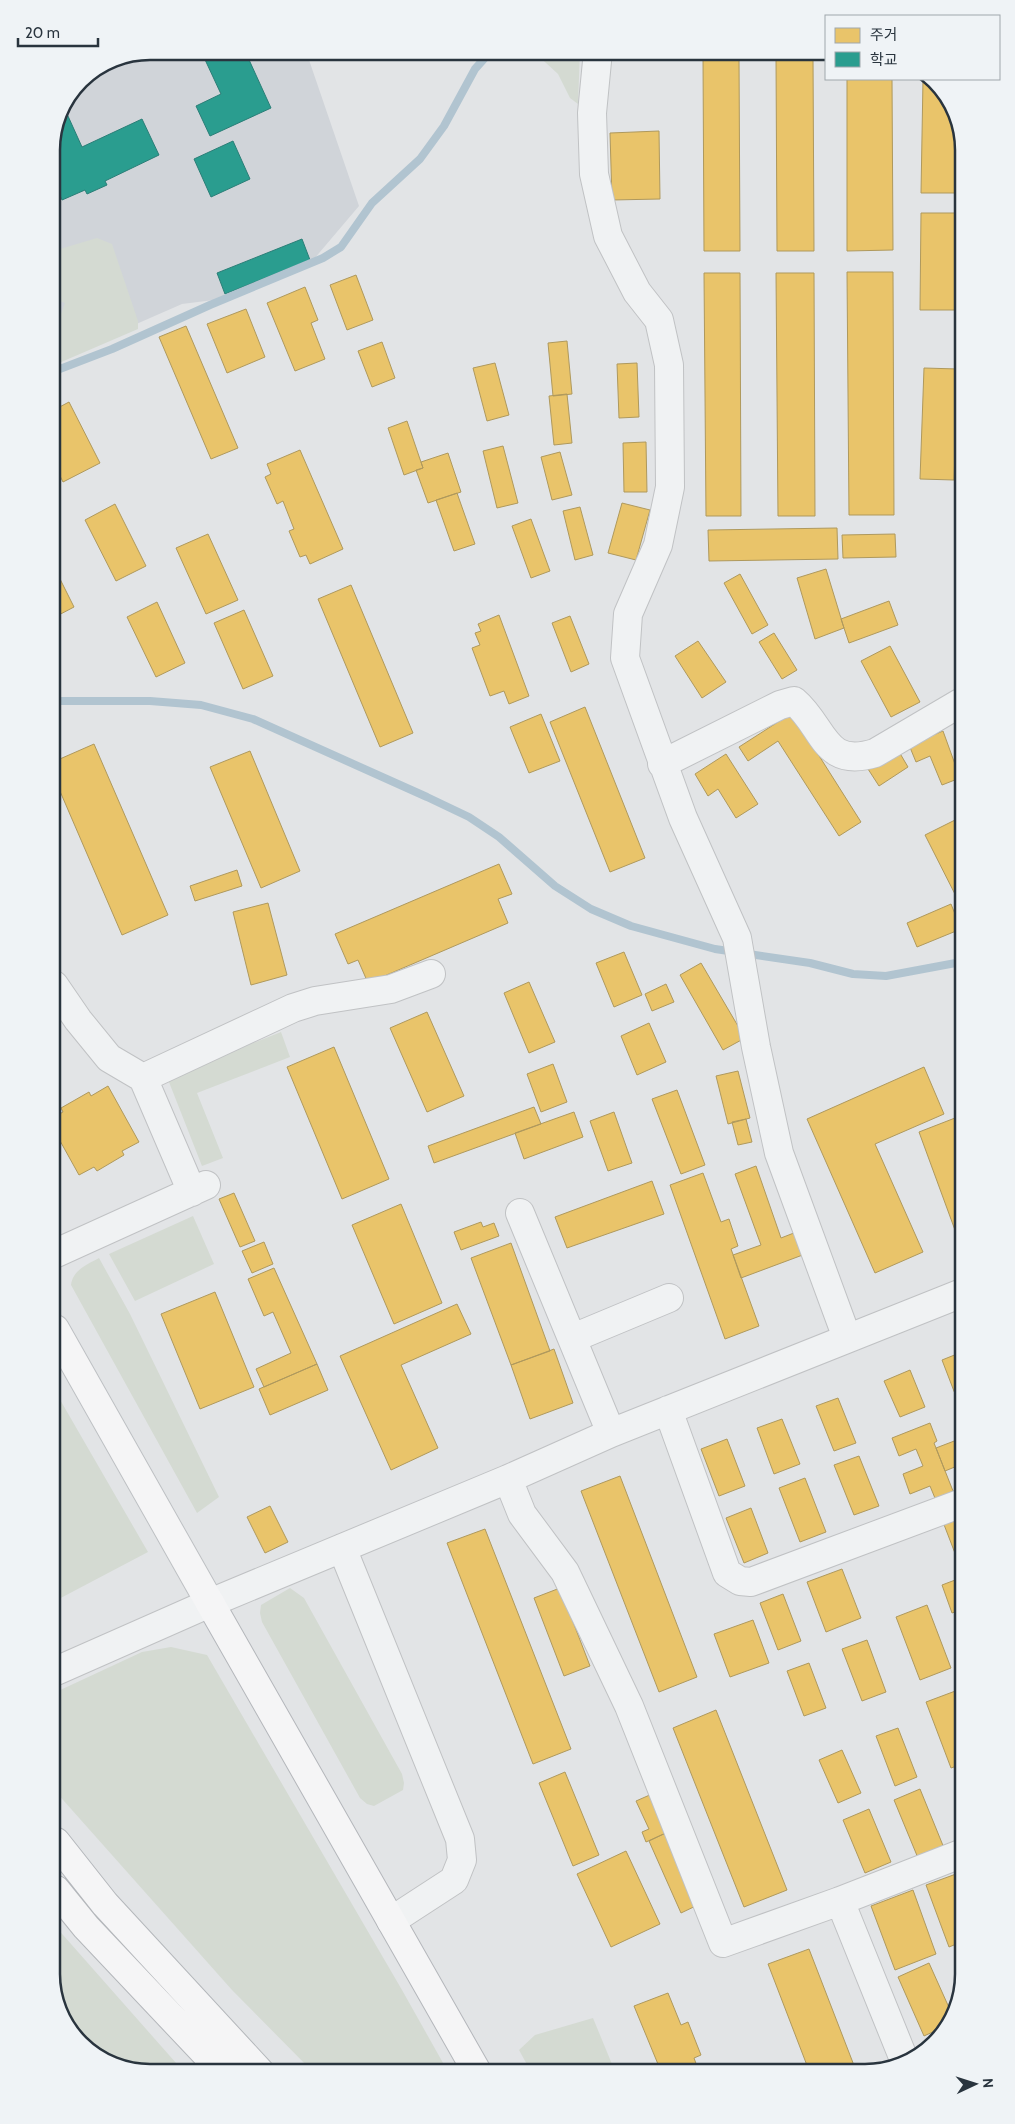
<svg xmlns="http://www.w3.org/2000/svg" width="1015" height="2124" viewBox="0 0 1015 2124" font-family="Cabin,'Noto Sans KR',sans-serif">
<rect width="100%" height="100%" fill="#e2e4e6"/>
<path fill="#d0d4d9" d="M150 51H304L308 57 359 206 314 259 214 300 182 304 52 361 51 143 59 112 80 80 112 59Z"/>
<path fill="#d4dad2" d="M533 51H580L578 104 570 98 558 74Z
M97 238 112 244 138 321V329L52 366V338L65 303 52 298V247L60 249Z
M281 1032 290 1057 197 1093 223 1158 202 1166 167 1077Z
M193 1216 214 1264 135 1301 109 1254Z
M99 1258 130 1314 219 1497 197 1513 71 1285C73 1270 86 1265 99 1258Z
M55 1391 148 1552 55 1601Z
M290 1588 304 1598 402 1774 404 1783 403 1790 374 1806 367 1804 360 1798 262 1622 260 1613 261 1605Z
M171 1647 207 1655 402 1990 447 2070 312 2071 232 1990 56 1792V1692L142 1652Z
M56 1927 184 2072 143 2073 107 2059 82 2042 57 2006Z
M593 2018 614 2069 530 2070 519 2050 535 2035Z"/>
<path fill="#e9c46a" stroke="#af995d" d="M703 57H739L740 251H704Z
M776 57H813L814 251H777Z
M847 79H892L893 250 847 251Z
M923 79H930L958 118 959 193H921Z
M659 131 660 199 612 200 610 133Z
M921 213H959V310H920Z
M847 272H893L894 515H849Z
M704 273H740L741 516H706Z
M776 273H814L815 516H778Z
M356 275 373 320 347 330 330 285Z
M305 287 318 320 311 323 325 359 295 371 267 303Z
M246 309 265 357 227 373 207 324Z
M186 326 238 448 211 459 159 337Z
M567 341 572 394 553 396 548 343Z
M382 342 395 378 372 387 358 351Z
M495 363 509 415 487 421 473 368Z
M637 363 639 417 619 418 617 364Z
M924 368 958 369 954 480 920 479Z
M567 394 572 443 554 445 549 396Z
M69 402 100 463 63 482 52 460V411Z
M407 421 423 468 404 475 388 428Z
M646 442 647 492H624L623 443Z
M503 446 518 503 497 508 483 451Z
M300 450 343 549 310 564 306 555 300 557 289 531 294 529 283 501 277 504 265 477 271 474 267 464Z
M560 452 572 495 552 500 541 457Z
M448 453 461 492 428 503 416 470 423 468 421 462Z
M457 493 475 544 454 551 436 500Z
M622 503 650 510 636 560 608 553Z
M115 504 146 566 116 581 85 520Z
M580 507 593 555 575 560 563 511Z
M531 519 550 571 531 578 512 526Z
M837 528 838 559 709 561 708 530Z
M208 534 238 600 206 614 176 548Z
M895 534 896 557 843 558 842 535Z
M53 565 74 607 53 618Z
M826 569 844 628 815 639 797 578Z
M740 574 768 625 752 634 724 583Z
M351 585 413 733 380 747 318 599Z
M889 601 898 625 849 643 841 619Z
M157 602 185 663 156 677 127 617Z
M244 610 273 676 243 689 214 623Z
M499 615 529 696 509 704 504 691 490 696 472 648 480 645 475 633 481 631 478 624Z
M570 616 589 664 571 672 552 623Z
M774 633 797 670 782 679 759 642Z
M698 641 726 682 702 698 675 656Z
M890 646 920 702 891 717 861 661Z
M585 707 645 858 610 872 550 722Z
M792 713 861 822 839 836 778 741 748 761 739 747Z
M541 714 560 761 529 773 510 727Z
M943 731 960 778 942 785 930 756 916 762 909 745Z
M94 744 168 915 122 935 53 775V762Z
M898 750 908 767 879 786 868 769Z
M250 751 300 871 261 888 210 767Z
M726 754 758 804 736 818 718 789 708 796 695 774Z
M955 820 960 830 961 906 925 835Z
M499 864 512 894 498 899 508 923 368 983 358 960 348 964 335 934Z
M237 870 242 886 195 901 190 886Z
M268 903 287 975 251 985 233 912Z
M951 904 961 929 917 947 907 923Z
M624 952 642 995 614 1007 596 963Z
M701 963 745 1038 723 1050 680 975Z
M529 982 555 1042 529 1053 504 993Z
M666 984 674 1002 652 1011 645 994Z
M427 1012 464 1096 427 1112 390 1028Z
M649 1023 666 1062 637 1075 621 1036Z
M334 1047 389 1179 342 1199 287 1067Z
M553 1064 567 1102 541 1112 527 1074Z
M924 1067 944 1114 875 1144 923 1252 875 1273 807 1119Z
M738 1071 750 1118 728 1124 716 1076Z
M108 1086 139 1142 122 1151 124 1155 97 1171 94 1167 79 1175 54 1130V1117L63 1112 61 1108 89 1092 91 1096Z
M677 1090 705 1165 681 1174 652 1099Z
M534 1107 541 1124 434 1163 428 1146Z
M574 1112 583 1137 524 1159 515 1133Z
M614 1112 632 1163 608 1171 590 1121Z
M955 1118 961 1134 962 1240 959 1241 919 1132Z
M746 1119 752 1142 738 1145 732 1122Z
M756 1166 781 1238 799 1231 808 1253 741 1278 733 1255 761 1245 735 1174Z
M703 1173 721 1222 729 1219 738 1246 731 1249 759 1326 725 1339 670 1185Z
M652 1181 664 1214 567 1248 555 1217Z
M234 1193 255 1241 240 1247 219 1199Z
M401 1204 442 1303 394 1324 352 1225Z
M481 1222 483 1227 494 1223 499 1236 461 1250 454 1232Z
M264 1242 273 1264 252 1273 242 1251Z
M511 1243 550 1351 511 1365 471 1258Z
M274 1268 317 1364 264 1387 256 1369 291 1353 273 1312 264 1316 248 1279Z
M215 1292 254 1387 200 1409 161 1314Z
M457 1304 471 1334 401 1365 438 1448 391 1470 340 1356Z
M554 1349 573 1403 530 1419 511 1365Z
M962 1352V1397L957 1399 942 1360Z
M317 1364 328 1390 270 1415 259 1389Z
M910 1370 925 1407 900 1417 884 1381Z
M838 1398 856 1443 834 1451 816 1406Z
M782 1419 800 1464 774 1474 757 1428Z
M930 1423 937 1441 934 1443 955 1496 937 1503 930 1486 910 1494 903 1474 923 1466 916 1449 899 1456 892 1438Z
M962 1438V1464L945 1471 936 1448Z
M727 1439 745 1486 719 1496 701 1449Z
M859 1456 879 1506 854 1515 834 1465Z
M620 1476 697 1677 659 1692 581 1491Z
M805 1478 826 1532 800 1542 779 1488Z
M270 1506 288 1542 265 1553 247 1517Z
M751 1508 768 1553 744 1563 726 1518Z
M960 1515 962 1520 963 1574 943 1522Z
M485 1529 571 1749 533 1764 447 1543Z
M842 1569 861 1618 826 1632 807 1582Z
M963 1577V1609L952 1613 942 1585Z
M560 1588 590 1666 564 1676 534 1598Z
M783 1594 801 1641 778 1650 760 1603Z
M927 1605 951 1668 920 1680 896 1617Z
M753 1620 769 1663 730 1677 714 1634Z
M867 1640 886 1692 862 1701 842 1649Z
M809 1663 826 1708 804 1716 787 1671Z
M958 1690 963 1703V1764L951 1768 926 1702Z
M716 1710 787 1890 744 1907 673 1728Z
M898 1728 917 1777 895 1786 876 1736Z
M842 1750 861 1793 838 1803 819 1760Z
M565 1772 599 1855 573 1866 539 1783Z
M963 1775V1796L956 1777Z
M920 1789 944 1848 918 1858 894 1800Z
M652 1794 670 1831 646 1842 642 1832 649 1829 636 1801Z
M869 1809 891 1862 865 1873 843 1820Z
M670 1831 702 1903 681 1913 649 1841Z
M626 1851 660 1924 611 1947 577 1874Z
M956 1874 964 1894V1941L949 1947 926 1885Z
M913 1890 936 1954 895 1970 871 1906Z
M809 1949 855 2068H808L768 1964Z
M929 1963 951 2012 946 2026 924 2036 898 1977Z
M668 1993 681 2025 688 2022 701 2055 694 2058 698 2069H660L634 2006Z"/>
<path fill="#2a9d8f" stroke="#2a7e77" d="M201 51H245L271 108 210 136 196 106 221 94Z
M63 105 82 147 142 119 159 155 105 181 107 185 87 194 85 190 62 200 52 177 51 143 59 112Z
M233 141 250 179 211 197 194 159Z
M302 239 310 260 225 294 217 273Z"/>
<g fill="none" stroke-linecap="round" stroke-linejoin="round">
<path stroke="#b1c4d0" stroke-width="8" d="M52 372 112 349 210 305 323 258 341 247 372 203 420 159 444 126 475 69 491 51
M53 701H150L201 705 253 719 427 797 469 817 499 837 555 886 591 909 631 926 715 949 810 963 853 974 886 976 961 962"/>
<defs>
<path id="minor" d="M598 51 592 113 594 174 608 236 637 292 659 320 669 365 670 487 658 545 628 614 625 658 683 818 737 938 756 1047 779 1153 847 1338
M662 764 780 705 794 701C825 727 823 769 875 753L960 703
M54 985 78 1020 109 1058 143 1078 192 1192
M143 1078 293 1008 315 1001 391 989 431 974
M520 1213 611 1433
M54 1254 206 1185
M573 1338 669 1298
M668 1410 727 1573 740 1581 751 1582 962 1503
M508 1479 522 1514 565 1572 629 1706 723 1943 840 1901 963 1853
M342 1548 460 1839 462 1860 454 1880 391 1921
M56 1671 210 1603 508 1479 611 1433 962 1293
M840 1901 905 2062"/>
<path id="major" d="M55 1329 210 1603"/>
<path id="highway" d="M210 1603 476 2070
M56 1842 105 1904 260 2072
M56 1890 86 1927 223 2072"/>
</defs>
<use href="#minor" stroke="#c0c2c4" stroke-width="30"/>
<use href="#major" stroke="#bec1c4" stroke-width="30"/>
<use href="#highway" stroke="#b4b7bb" stroke-width="30"/>
<use href="#minor" stroke="#f0f2f3" stroke-width="28"/>
<use href="#major" stroke="#f5f5f6" stroke-width="28"/>
<use href="#highway" stroke="#f5f5f6" stroke-width="28"/>
</g>
<path d="M0 0H1015V2124H0ZM150 60H865A90 90 0 0 1 955 150V1974A90 90 0 0 1 865 2064H150A90 90 0 0 1 60 1974V150A90 90 0 0 1 150 60Z" fill="#eff3f6" fill-rule="evenodd"/>
<path fill="none" stroke="#29343e" stroke-width="2.5" d="M150 60H865A90 90 0 0 1 955 150V1974A90 90 0 0 1 865 2064H150A90 90 0 0 1 60 1974V150A90 90 0 0 1 150 60Z"/>
<rect x="825" y="15" width="175" height="65" fill="#eff3f6" stroke="#a0a7ac"/>
<rect x="835" y="28" width="25" height="15" fill="#e9c46a" stroke="#a0a7ac"/>
<text x="870" y="40" font-size="15" fill="#29343e">주거</text>
<rect x="835" y="52" width="25" height="15" fill="#2a9d8f" stroke="#a0a7ac"/>
<text x="870" y="65" font-size="15" fill="#29343e">학교</text>
<g transform="translate(975 2084) rotate(86)" stroke="#eff3f6" stroke-width="4" paint-order="stroke">
<path d="M0-4L9 19L0 12L-9 19Z" fill="#29343e"/>
<text y="-8" font-size="14" font-weight="bold" text-anchor="middle" fill="#29343e">N</text>
</g>
<path d="M18 38v8h80v-8" fill="none" stroke="#29343e" stroke-width="2.5"/>
<text x="25" y="38" font-size="15" fill="#29343e" stroke="#eff3f6" stroke-width="4" paint-order="stroke">20 m</text>
</svg>
